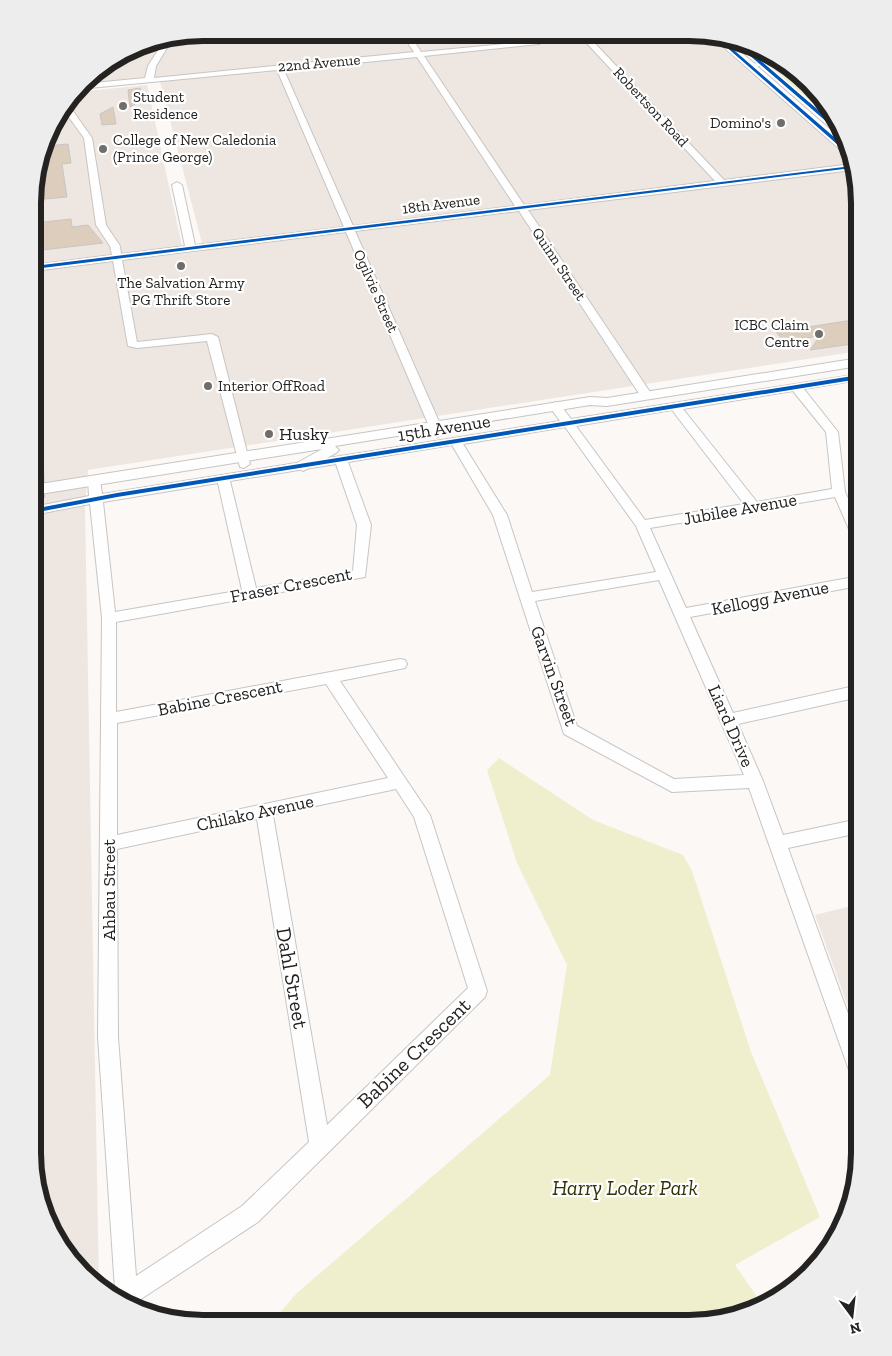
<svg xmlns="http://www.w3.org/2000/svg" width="892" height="1356" viewBox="0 0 892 1356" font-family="'Zilla Slab',serif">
<rect width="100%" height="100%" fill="#fbf8f6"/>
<path fill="#eee7e1" d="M203 33 706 34 851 161 859 203V351L88 470 85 508 99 1288 46 1218 33 1153 34 327 39 326 35 271 204 251 159 78 82 85 91 75 148 42Z
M147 85 182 246 34 265V181L55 118 77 92Z
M859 904V1037L815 915Z"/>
<path fill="#efefcd" d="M741 46 793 68 843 133Z
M499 758 593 820 683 855 692 871 751 1052 820 1217 735 1265 762 1304 754 1310 689 1323 278 1322 276 1317 296 1294 550 1075 567 965 517 863 487 770Z"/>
<path fill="#dccdbd" stroke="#c9c6c5" d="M140 88 142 100 130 107 128 90Z
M113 107 116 124 102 125 100 114Z
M68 144 71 163 62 164 67 197 34 200V181L46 146Z
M71 219 72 227 88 225 103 243 34 251V223Z
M859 319V343L810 350 820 336 784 341 776 332Z"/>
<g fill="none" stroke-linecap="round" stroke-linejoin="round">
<defs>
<path id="minor" d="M401 33H409L421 52 525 42C537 40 547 34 558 34L539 44 424 56 524 205 715 181 581 37 575 34H586L724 180 852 164 853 170 528 210 652 395 646 399 640 395 519 211 355 231 444 433 438 437 432 433 346 232 122 260 137 342 212 334 218 337 250 464 244 468 240 467 207 341 137 348 128 346 113 261 34 271V265L112 255 110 246 96 225 84 138 63 109 68 104 92 138 106 225 120 246 121 254 185 246 172 185 177 182 182 185 195 245 344 227 277 70 79 89 83 84 145 78 148 66 165 39 173 38 156 66 154 78 414 52ZM417 57 515 206 353 226 284 70Z
M775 60 783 64 750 67 746 65Z
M859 374V380L804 389 838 432 845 492 859 522V540L852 536 835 497 650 528 686 608 859 576V586L690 617 733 713 859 685V697L738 724 763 781 783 835 859 819V833L788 848 859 1044V1079L852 1077 849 1070 749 788 672 792 564 734 493 515 452 445 348 462 371 525 365 577 116 622V712L400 659 405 660 407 664 405 668 340 681 430 815 487 991 485 997 258 1222 138 1301 137 1304 113 1294 115 1289 98 1037 102 618 90 504 33 515V507L89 496 88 480 94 476 100 480 102 494 560 421 549 406 555 402 559 403 571 419ZM793 391 826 432 832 489 757 502 683 409ZM672 410 744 504 645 520 576 426ZM565 427 636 526 656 572 532 592 507 515 463 444ZM336 464 357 525 353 571 256 588 230 481ZM218 483 242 590 115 612 103 502ZM659 580 744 775 674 779 577 726 535 601ZM326 684 388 778 117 835V723ZM396 789 414 817 468 988 327 1125 273 815ZM257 819 309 1142 242 1206 136 1276 118 1037 117 849Z
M34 379 40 382 44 497 38 501 34 500Z"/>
<path id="major" d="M712 34 727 40 848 145 850 155 845 154 713 38Z
M859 358V366L607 406 590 405 335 446 339 450 336 453 303 471 295 466 297 463 322 449 34 495V485L590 397 607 398Z"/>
</defs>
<use href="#minor" stroke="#c7c5c4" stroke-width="2"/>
<use href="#major" stroke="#c7c5c4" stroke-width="2"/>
<use href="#minor" fill="#fefefe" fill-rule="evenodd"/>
<use href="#major" fill="#fefefe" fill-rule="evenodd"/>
<defs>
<path id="cycleway" d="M715 35 720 38 849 150 850 153H847L715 37Z
M741 46 746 48 838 127 845 136H843L741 48Z
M852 166V168L34 269V266Z
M859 375V379L117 497 33 513V509L117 493Z"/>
</defs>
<use href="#cycleway" stroke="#fff" stroke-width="3"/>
<use href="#cycleway" fill="#0057b8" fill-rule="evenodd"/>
</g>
<g fill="#6f6e6c" stroke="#fff" stroke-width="2">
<circle cx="123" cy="106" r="5"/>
<circle cx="781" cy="123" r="5"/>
<circle cx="103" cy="149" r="5"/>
<circle cx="181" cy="266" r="5"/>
<circle cx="819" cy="334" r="5"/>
<circle cx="208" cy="386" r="5"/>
<circle cx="269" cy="434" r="5"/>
</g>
<g text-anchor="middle" stroke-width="4.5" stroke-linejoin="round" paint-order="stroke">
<g font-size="15" fill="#242321" stroke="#fff">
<text transform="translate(319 63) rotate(-5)" y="5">22nd Avenue</text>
<text transform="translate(651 107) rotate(47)" y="5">Robertson Road</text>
<text transform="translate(441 204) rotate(-7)" y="5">18th Avenue</text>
<text transform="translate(559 264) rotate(56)" y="5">Quinn Street</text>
<text transform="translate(376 291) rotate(66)" y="5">Ogilvie Street</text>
</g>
<g font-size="15" fill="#242321" stroke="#fff" text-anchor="start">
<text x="133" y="102">Student<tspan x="133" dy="17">Residence</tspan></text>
<text x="771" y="128" text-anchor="end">Domino's</text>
<text x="113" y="145">College of New Caledonia<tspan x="113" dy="17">(Prince George)</tspan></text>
<text x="181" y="288" text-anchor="middle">The Salvation Army<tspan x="181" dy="17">PG Thrift Store</tspan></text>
<text x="809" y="330" text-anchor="end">ICBC Claim<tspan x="809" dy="17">Centre</tspan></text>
<text x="218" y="391">Interior OffRoad</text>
</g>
<g font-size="18" fill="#242321" stroke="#fff">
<text transform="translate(444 428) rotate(-9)" y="6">15th Avenue</text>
<text transform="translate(740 509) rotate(-10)" y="6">Jubilee Avenue</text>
<text transform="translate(291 585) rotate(-11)" y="6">Fraser Crescent</text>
<text transform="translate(770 598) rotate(-11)" y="6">Kellogg Avenue</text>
<text transform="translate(554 676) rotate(70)" y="6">Garvin Street</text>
<text transform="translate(220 698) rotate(-11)" y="6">Babine Crescent</text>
<text transform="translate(731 726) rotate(66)" y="6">Liard Drive</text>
<text transform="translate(255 813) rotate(-12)" y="6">Chilako Avenue</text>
<text transform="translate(109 890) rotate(-90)" y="6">Ahbau Street</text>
</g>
<g font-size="18" fill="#242321" stroke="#fff" text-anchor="start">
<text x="279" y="440">Husky</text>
</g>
<g font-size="21" fill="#242321" stroke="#fff">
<text transform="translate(292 978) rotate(80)" y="7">Dahl Street</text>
<text transform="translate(414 1053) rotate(-44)" y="7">Babine Crescent</text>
</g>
<g font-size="21" font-style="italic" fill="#313205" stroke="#fff">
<text x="625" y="1195">Harry Loder Park</text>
</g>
</g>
<path d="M0 0H892V1356H0ZM203 41H689A162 162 0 0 1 851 203V1153A162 162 0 0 1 689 1315H203A162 162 0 0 1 41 1153V203A162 162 0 0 1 203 41Z" fill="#ededed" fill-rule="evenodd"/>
<path fill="none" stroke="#242321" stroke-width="6" d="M203 41H689A162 162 0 0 1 851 203V1153A162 162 0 0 1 689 1315H203A162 162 0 0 1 41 1153V203A162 162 0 0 1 203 41Z"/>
<g transform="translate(852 1316) rotate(165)" stroke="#ffffff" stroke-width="4" paint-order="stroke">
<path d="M0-4L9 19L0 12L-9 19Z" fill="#242321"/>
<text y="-8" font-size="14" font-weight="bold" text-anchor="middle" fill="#242321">N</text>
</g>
</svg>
